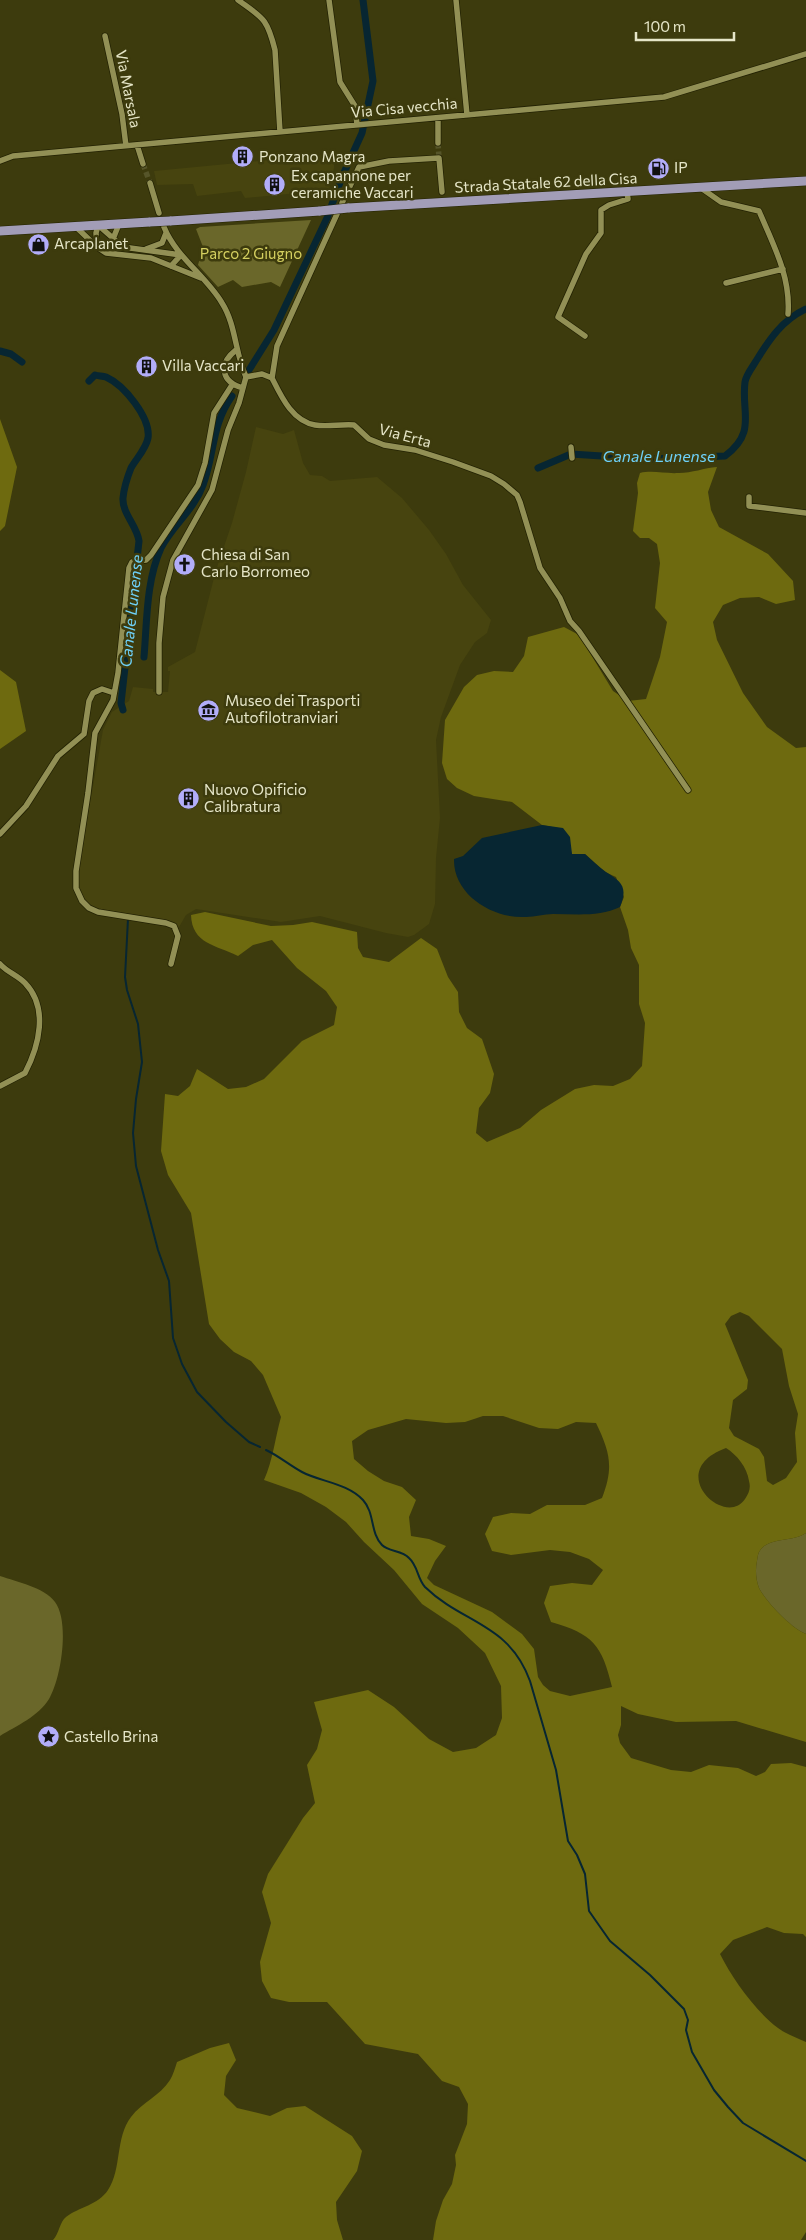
<svg xmlns="http://www.w3.org/2000/svg" width="806" height="2240" viewBox="0 0 806 2240" font-family="Commissioner,sans-serif">
<rect width="100%" height="100%" fill="#3d3b0d"/>
<path fill="#47440f" d="M334 154V168L329 190 245 198 241 191 197 196 193 184 157 185 154 171Z
M256 427 283 434 294 430 303 463 310 475 322 476 330 481 377 477 402 498 429 530 446 554 463 585 491 620 487 633 475 642 460 665 441 717 436 740 440 818 436 858 435 904 429 924 414 935 408 937 386 933 320 916 281 922 196 909 186 915 179 927 173 922 93 908 86 902 79 889V865L103 730 112 712 129 701 133 687 153 689V692H168L170 671H168V667L195 652 216 570 232 523 246 472Z"/>
<path fill="#6a672a" d="M311 220 280 287 271 282 242 287 233 280 218 287 198 265 203 247 196 229 200 227Z
M806 1533V1634C792 1629 766 1602 759 1588 756 1580 755 1570 757 1561 758 1555 758 1552 762 1548 774 1537 793 1542 806 1533Z
M0 1576C17 1582 44 1587 55 1602 70 1622 61 1679 49 1699 39 1716 16 1726 0 1736Z"/>
<path fill="#6e6a0f" fill-rule="evenodd" d="M0 419 17 467 5 526 0 531Z
M717 467 708 492 711 510 719 527 768 554 793 581 795 600 776 604 759 597 740 598 723 605 713 622 717 640 743 693 767 727 796 748 806 747V1533C793 1542 774 1537 762 1548 758 1552 758 1555 757 1561 755 1570 756 1580 759 1588 766 1602 792 1629 806 1634V1742L736 1721 676 1722 638 1714 621 1706V1725L618 1735 620 1743 631 1758 671 1770 691 1772 709 1765 738 1768 756 1776 765 1772 771 1764 791 1763 806 1767V1937L803 1934 784 1933 767 1927 733 1940 720 1954C732 1978 756 2012 778 2028 786 2034 797 2038 806 2042V2232L801 2240H433L436 2221 443 2200 452 2184 456 2165 455 2155 467 2124 468 2104 459 2087 442 2081 418 2054 365 2044 327 2002H289L271 1998 262 1981 260 1962 271 1923 262 1892 268 1874 303 1818 315 1803 307 1765 317 1749 322 1730 314 1702 368 1690 394 1707 429 1739 453 1752 476 1748 496 1735 502 1718 501 1686 485 1653 458 1628 422 1604 394 1570 364 1542 346 1522 326 1507 301 1493 264 1480C273 1460 275 1438 281 1417L263 1375 251 1361 234 1352 220 1339 209 1324 191 1213 168 1175 161 1151 165 1094 178 1096 190 1086 197 1069 228 1089 246 1087 264 1079 302 1041 334 1025 337 1007 326 991 297 968 272 940 253 945 238 956C216 945 192 944 191 915L205 912 271 926 293 925 312 922 357 932 358 948 363 957 389 962 421 938 437 949 448 977 458 992 459 1012 467 1028 482 1039 494 1074 490 1093 479 1108 476 1133 487 1142 520 1128 541 1110 575 1089 594 1085 613 1086 630 1079 642 1066 645 1023 639 1004V965L631 948 628 930 620 907 624 897 616 877 605 872 585 854H572L563 829 542 825 512 802 474 796 457 788 447 779 442 763 445 720 464 687 477 675 494 671 513 672 524 656 528 637 564 627 579 635 613 691 628 701 646 699 660 657 667 622 655 608 660 563 657 544 649 538H640L633 531 638 493 637 483 640 473C653 470 665 474 679 473 692 473 704 468 717 467ZM740 1312 749 1316 782 1349 789 1386 798 1414 795 1433 797 1462 786 1478 773 1485 767 1481 764 1457 759 1449 734 1436 729 1428 733 1400 747 1389 748 1380 725 1324 731 1316ZM483 1416H503L539 1428 558 1429 576 1422 596 1423C610 1452 614 1467 602 1498L585 1505H547L530 1514 511 1513 493 1517 485 1534 492 1551 511 1555 550 1550 570 1552 589 1559 603 1570 592 1585 572 1583 550 1586 544 1603 551 1622C593 1634 602 1645 612 1687L570 1696 550 1691 543 1685 538 1677 534 1649 522 1634 492 1612 434 1585 427 1578 435 1561 446 1546 429 1539 411 1536 409 1517 416 1500 402 1487 384 1481 368 1471 354 1459 352 1441 368 1430 406 1419 446 1423 465 1422ZM726 1448C737 1455 747 1467 749 1481 751 1488 749 1493 745 1499 725 1529 663 1471 726 1448Z
M0 670 16 682 26 731 0 749Z
M229 2043 236 2060 226 2076 224 2095 237 2108 270 2116 287 2108 305 2106 352 2136 362 2151 357 2171 336 2202 337 2220 343 2240H53C59 2234 60 2221 66 2217 79 2207 98 2205 108 2190 122 2169 115 2138 131 2117 142 2102 160 2096 170 2080 173 2075 175 2068 177 2062L210 2048Z"/>
<path fill="#072632" d="M542 825 563 828 570 837 572 854H585C592 860 599 867 606 872 622 882 628 887 620 907 600 917 576 914 553 914 544 914 535 917 526 917 493 919 453 895 454 859L463 856 482 838Z"/>
<g fill="none" stroke-linecap="round" stroke-linejoin="round">
<path stroke="#072632" stroke-width="2" d="M128 919 125 977 127 990 138 1024 142 1062 136 1099 133 1133 136 1166 158 1250 169 1281 173 1338 182 1364 197 1392 226 1422 249 1442 260 1447
M266 1450C279 1456 289 1465 302 1472 321 1482 347 1483 363 1500 375 1513 370 1533 382 1545 389 1552 402 1550 409 1558 418 1566 417 1578 425 1587 463 1624 509 1623 530 1681L556 1770 568 1841 577 1855 585 1874 589 1911 610 1941 650 1975 684 2009 688 2020 686 2030 692 2052 714 2090 728 2107 743 2123 806 2161"/>
<path stroke="#072632" stroke-width="7" d="M0 351 11 354 22 362
M249 370 274 330 327 218 342 177 362 133 373 81 363 0
M89 381 95 375C98 376 103 376 106 377 124 385 151 418 148 438 146 449 136 459 131 468 127 478 124 488 123 498 122 513 137 526 139 541L121 703 123 710
M538 468 571 454 648 459 725 456C757 432 741 413 745 382 746 375 752 368 756 361 769 340 782 320 806 309
M144 657C147 622 146 581 161 548 172 526 194 510 203 485 215 453 211 426 232 396"/>
<path stroke="#565529" stroke-width="5.5" stroke-dasharray="5.5 3" stroke-linecap="butt" d="M438 143 439 158
M143 164 150 183"/>
<defs>
<path id="street" d="M238 0C263 18 267 18 275 50L280 132
M329 0 340 82 355 106 357 125
M456 0 467 115
M105 36 122 114 126 146
M438 118V143
M137 145 143 164
M0 161 13 156 664 97 806 54
M150 183 159 213
M701 188 721 202 759 211C773 244 791 277 788 314
M342 203 359 167 389 161 439 158 442 192
M76 227 97 247 106 253 151 258 201 278
M164 227C176 257 206 276 222 303 236 325 235 353 246 377L262 374 272 378C281 396 292 421 315 425 327 427 341 424 354 425L369 439 384 445 415 450 453 462 491 476 504 484 517 495 520 502 540 568 560 598 570 621 579 631 688 790
M113 239 119 224
M97 247 96 233 98 225 123 247 181 255
M146 249 162 243 166 233
M171 266 181 255
M726 283 783 269
M585 336 558 317 586 254 601 233V210L609 205 628 199 627 192
M236 350C218 364 221 382 243 388
M272 378 277 346 337 214
M571 447 572 458
M749 497V506L806 513
M159 692V643L163 597 173 560 212 490 228 430 239 403 246 377
M0 834 26 806 58 756 84 734 89 701 93 693 102 689 114 693
M0 964C7 972 17 975 25 983 49 1008 39 1046 25 1073L0 1086
M171 964 178 936 174 926 166 923 98 912 89 908 82 901 76 888V871L88 793 95 733 113 700 118 673 129 568 132 562 146 560 151 555 198 485 205 463 214 413 232 385"/>
<path id="primary" d="M348 208 806 181
M170 221 320 211
M0 231 150 222"/>
</defs>
<use href="#street" stroke="#232203" stroke-width="7"/>
<use href="#primary" stroke="#232203" stroke-width="10"/>
<use href="#street" stroke="#929055" stroke-width="5.5"/>
<use href="#primary" stroke="#a29db7" stroke-width="9"/>
<defs>
<path id="primary-bridge" d="M320 211 348 208
M150 222 170 221"/>
</defs>
<use href="#primary-bridge" stroke="#232203" stroke-width="10" stroke-linecap="butt"/>
<use href="#primary-bridge" stroke="#a29db7" stroke-width="9"/>
</g>
<defs>
<symbol id="building-disc" viewBox="-11 -11 22 22"><circle r="9.5" fill="#b2adf9" stroke="#3d3b0d"/><path d="M-4-6H4V6H1V3H-1V6H-4ZM-2.5-4.3h1.7v1.8h-1.7ZM.8-4.3h1.7v1.8H.8ZM-2.5-1h1.7V.8h-1.7ZM.8-1h1.7V.8H.8Z" fill="#111"/></symbol>
<symbol id="fuel-disc" viewBox="-11 -11 22 22"><circle r="9.5" fill="#b2adf9" stroke="#3d3b0d"/><path d="M-5.5-6h7V0h2V4h1.3V-2.5L3-4.5l.8-.8L6-3V5H2.5V1h-1V6h-7ZM-4.2-4.7v3.2H.2V-4.7Z" fill="#111"/></symbol>
<symbol id="shop-disc" viewBox="-11 -11 22 22"><circle r="9.5" fill="#b2adf9" stroke="#3d3b0d"/><path d="M-5-2.5h2.3a2.7 3.5 0 0 1 5.4 0H5L5.5 6h-11ZM-1.5-2.5h3a1.5 2.3 0 0 0-3 0Z" fill="#111"/></symbol>
<symbol id="church-disc" viewBox="-11 -11 22 22"><circle r="9.5" fill="#b2adf9" stroke="#3d3b0d"/><path d="M-1.2-6h2.4v3.5h3.3v2.4h-3.3V6h-2.4V-.1h-3.3v-2.4h3.3Z" fill="#111"/></symbol>
<symbol id="museum-disc" viewBox="-11 -11 22 22"><circle r="9.5" fill="#b2adf9" stroke="#3d3b0d"/><path d="M0-6L6-3V-2H-6V-3ZM-5-1h2V3h-2ZM-1-1h2V3h-2ZM3-1h2V3H3ZM-6 4H6V6H-6Z" fill="#111"/></symbol>
<symbol id="sight-disc" viewBox="-11 -11 22 22"><circle r="9.5" fill="#b2adf9" stroke="#3d3b0d"/><path d="M0-6L1.8-2.2L6-1.7L2.9 1.2L3.7 5.4L0 3.3L-3.7 5.4L-2.9 1.2L-6-1.7L-1.8-2.2Z" fill="#111"/></symbol>
</defs>
<g fill-rule="evenodd">
<use href="#building-disc" x="230" y="144" width="25" height="25"/>
<use href="#fuel-disc" x="646" y="156" width="25" height="25"/>
<use href="#building-disc" x="262" y="172" width="25" height="25"/>
<use href="#shop-disc" x="26" y="232" width="25" height="25"/>
<use href="#building-disc" x="134" y="354" width="25" height="25"/>
<use href="#church-disc" x="172" y="552" width="25" height="25"/>
<use href="#museum-disc" x="196" y="698" width="25" height="25"/>
<use href="#building-disc" x="176" y="786" width="25" height="25"/>
<use href="#sight-disc" x="36" y="1724" width="25" height="25"/>
</g>
<g text-anchor="middle" stroke-width="5" stroke-linejoin="round" paint-order="stroke">
<g font-size="15" fill="#e6e6c8" stroke="#3d3b0d">
<text transform="translate(128 89) rotate(79)" y="5">Via Marsala</text>
<text transform="translate(404 108) rotate(-5)" y="5">Via Cisa vecchia</text>
<text transform="translate(546 183) rotate(-3)" y="5">Strada Statale 62 della Cisa</text>
<text transform="translate(405 436) rotate(15)" y="5">Via Erta</text>
</g>
<g font-size="15" fill="#e6e6c8" stroke="#3d3b0d" text-anchor="start">
<text x="259" y="162">Ponzano Magra</text>
<text x="674" y="173">IP</text>
<text x="291" y="181">Ex capannone per<tspan x="291" dy="17">ceramiche Vaccari</tspan></text>
<text x="54" y="249">Arcaplanet</text>
<text x="162" y="371">Villa Vaccari</text>
<text x="201" y="560">Chiesa di San<tspan x="201" dy="17">Carlo Borromeo</tspan></text>
<text x="225" y="706">Museo dei Trasporti<tspan x="225" dy="17">Autofilotranviari</tspan></text>
<text x="204" y="795">Nuovo Opificio<tspan x="204" dy="17">Calibratura</tspan></text>
<text x="64" y="1742">Castello Brina</text>
</g>
<g font-size="15" fill="#d5d060" stroke="#3d3b0d">
<text x="251" y="259">Parco 2 Giugno</text>
</g>
<g font-size="16" font-style="italic" fill="#6ed0f7" stroke="#3d3b0d">
<text x="659" y="462">Canale Lunense</text>
<text transform="translate(131 611) rotate(-84)" y="6">Canale Lunense</text>
</g>
</g>
<path d="M636 32v8h98v-8" fill="none" stroke="#e6e6c8" stroke-width="2.5"/>
<text x="644" y="32" font-size="15" fill="#e6e6c8" stroke="#3d3b0d" stroke-width="4" paint-order="stroke">100 m</text>
</svg>
